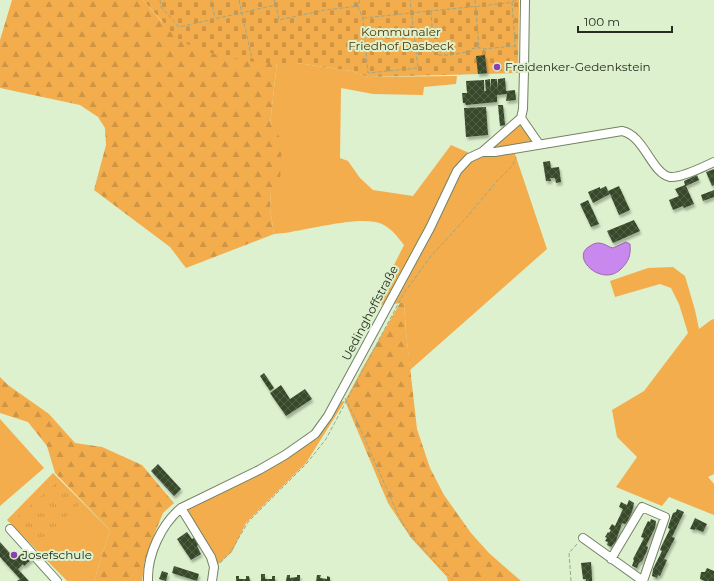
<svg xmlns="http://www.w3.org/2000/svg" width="714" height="581" viewBox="0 0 714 581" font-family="Montserrat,sans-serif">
<defs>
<pattern id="forest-firs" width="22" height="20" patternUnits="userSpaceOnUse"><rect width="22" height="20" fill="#f3ad4d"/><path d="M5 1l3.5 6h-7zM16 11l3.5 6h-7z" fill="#d09543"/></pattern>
<pattern id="cemetery-stones" width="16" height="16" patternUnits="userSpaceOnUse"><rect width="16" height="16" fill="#f3ad4d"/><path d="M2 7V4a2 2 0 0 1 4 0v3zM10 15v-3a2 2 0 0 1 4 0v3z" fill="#d09543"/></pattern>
<pattern id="park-tufts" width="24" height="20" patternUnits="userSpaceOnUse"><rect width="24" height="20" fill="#f3ad4d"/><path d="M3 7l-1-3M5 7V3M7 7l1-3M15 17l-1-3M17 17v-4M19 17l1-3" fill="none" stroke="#d09543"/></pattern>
<pattern id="building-cross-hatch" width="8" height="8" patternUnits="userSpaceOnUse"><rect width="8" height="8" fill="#38482b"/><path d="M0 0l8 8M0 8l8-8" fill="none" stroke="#536048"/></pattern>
<filter id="shadow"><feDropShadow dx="1.5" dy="3" stdDeviation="1" flood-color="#0004"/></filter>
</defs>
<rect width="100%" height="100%" fill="#ddf1ce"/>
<path fill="#f3ad4d" d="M277 62 297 63 351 71 368 77 457 76 456 84 424 87 423 95 373 94 341 88 340 158 348 161 360 178 373 190 413 196 451 145 467 152 474 158 514 151 547 249 410 370 406 332 404 303 377 305 393 267 404 245C397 236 392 229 382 224 364 215 315 228 295 231 288 233 281 233 274 234L270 208 271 190 270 124Z
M518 125H525L532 141 530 144 494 148V145Z
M673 267 685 276 695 310 699 329 711 320 714 319V474L708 477 714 484V515L669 497 662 506 616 487 637 457 617 437 612 410 644 391 688 333 679 304 671 288 660 284 615 297 610 281 648 268Z
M345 401 306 463 246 523 232 552 216 566 186 509 301 448 338 402Z
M0 419 44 468 0 506Z
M53 473 110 530 94 581H67L7 520Z"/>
<path fill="url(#forest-firs)" d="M12 0H143L162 22 261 63 277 62 270 124 282 140 280 185 271 190 270 208 274 234 186 268 170 247 94 190 106 145 105 128 98 117 80 105 0 88V40Z
M400 303H404L406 332 417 429 430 468 444 495 471 533 489 553 521 581H448L447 577 411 538 388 503 345 401 363 367Z
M0 377 8 385 49 414 75 443 102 447 142 465 174 503 163 513 156 530 145 560 142 581H94L110 530 55 473 47 446 28 422 0 413Z"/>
<path fill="url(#cemetery-stones)" d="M143 0H519L518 73 368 77 351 71 297 63H261L229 58 196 49 177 38Z"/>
<path fill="url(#park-tufts)" d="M57 482 79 505 37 543 14 520Z"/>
<path fill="#c988ee" stroke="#986db0" d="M626 242 630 244C631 255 629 261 621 269 602 288 569 257 590 246 593 244 595 243 599 243 604 243 608 247 613 248Z"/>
<path fill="url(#building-cross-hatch)" filter="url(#shadow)" d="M485 55 487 73 478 74 476 56Z
M505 78 506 91 515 90 516 100 506 101 507 94 497 95V102L466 105 465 103H463L462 93H467L466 81 484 80V91H486L485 80 490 79 491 91V79H497L498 90V79Z
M498 105H503L505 125 500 126Z
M486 107 488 135 466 137 464 108Z
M550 161 551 168 559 167 561 182 556 183 555 178H550L551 181H546L543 162Z
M714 169V185L712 186 706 172Z
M697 175 699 180 686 186 694 204 684 208 683 206 673 210 669 200 679 196 675 189 685 185 684 181Z
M606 186 608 191 619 186 630 210 619 215 610 194 593 203 588 192 600 187V189Z
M714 190V197L703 201 701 195Z
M588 200 599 224 591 227 580 204Z
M634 220 640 231 613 243 607 231Z
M264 373 274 388 270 391 260 376Z
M281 385 290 399 305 389 312 399 286 416 270 393Z
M158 464 181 489 174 496 151 471Z
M629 500 634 503 632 512 627 522 625 524 622 523 616 541 611 547 607 545 608 542 605 541 607 538 605 537 608 532 609 533 611 530 609 529 612 524 615 526 623 509 619 507 621 502 627 505Z
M677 509 684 512 672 537 675 538 664 559 667 560 660 576 658 575 657 578 652 576 653 569 662 551 660 550 661 547 670 529 668 528 669 524 673 513 676 512Z
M695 518 707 524 703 532 695 529V530L690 529Z
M651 519 656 521 655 528 646 546 648 547 647 551 642 561 639 563 637 568 632 566 634 560 633 559 644 538 641 537 644 529 648 521 650 522Z
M187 532 192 539 194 538 198 545 197 546 201 554 191 560 177 539Z
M0 542 15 559 25 551 32 559 24 566 23 564 18 569 29 581H17L20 579 0 557Z
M591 562 592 578V581H586V579H583L581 563Z
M174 566 199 574 197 581 172 573Z
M707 568 714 571V581H705L700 579 701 572H705Z
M162 571 168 573 166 581 159 579Z
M261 574H265V579H272V576H275V581H261Z
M287 575H290V578L297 577V575H300V581H286Z
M317 575H321L320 578 327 579V576L330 577V581H316Z
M236 576H239V579H246V576H249L250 581H236Z"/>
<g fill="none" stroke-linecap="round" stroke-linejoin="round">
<defs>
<path id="minor" d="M521 118 539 144
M482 152H495L622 131C644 135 652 174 670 177 682 178 703 167 714 162
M181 508 211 557 214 567 212 581
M10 529 57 581
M583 538 643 581
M611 559 642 507 665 517 643 581
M148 581C147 555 161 525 181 508L259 470 285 455 315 434 328 416 430 228 457 171 469 158 482 152 521 118 523 109 524 70 525 0"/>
</defs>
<use href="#minor" stroke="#728364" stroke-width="10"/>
<path stroke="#98a88d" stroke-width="1" stroke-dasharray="4 2" stroke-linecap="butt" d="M160 0 161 7 179 27 276 5 279 20 325 10 358 6
M211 0 215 18
M239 0 252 59
M274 0 275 5
M360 0 358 6 363 19 368 73 418 68 410 0
M475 0 479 49
M512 2 516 57
M431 11 432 27
M363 18 508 3 517 0
M438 55H450L472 51V49L479 47 482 49 515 46
M345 398 359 426 400 519 410 534 433 560 454 581
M220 563 230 553 248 522 307 463 326 439 404 293 431 256 466 218 497 181 513 165 516 157
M571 581 569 553 577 544"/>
<use href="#minor" stroke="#fff" stroke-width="8"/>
</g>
<g fill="#8b40b2" stroke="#ddf1ce" stroke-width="1.5">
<circle cx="497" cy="67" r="4"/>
<circle cx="14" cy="555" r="4"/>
</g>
<g text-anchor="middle" stroke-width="4" stroke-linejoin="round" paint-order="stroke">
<g font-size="12" fill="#543502" stroke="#ddf1ce">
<text x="401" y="36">Kommunaler<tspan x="401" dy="14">Friedhof Dasbeck</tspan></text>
</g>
<g font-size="12" fill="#262d20" stroke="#ddf1ce" text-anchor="start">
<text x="505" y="71">Freidenker-Gedenkstein</text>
<text x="22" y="559">Josefschule</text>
</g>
<g font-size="12" fill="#262d20" stroke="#ddf1ce">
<text transform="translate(370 313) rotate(-62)" y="4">Uedinghoffstraße</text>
</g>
</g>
<path d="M578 26v6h94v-6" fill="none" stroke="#262d20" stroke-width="2"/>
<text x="584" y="26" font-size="12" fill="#262d20" stroke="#ddf1ce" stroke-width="3" paint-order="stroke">100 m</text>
</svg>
